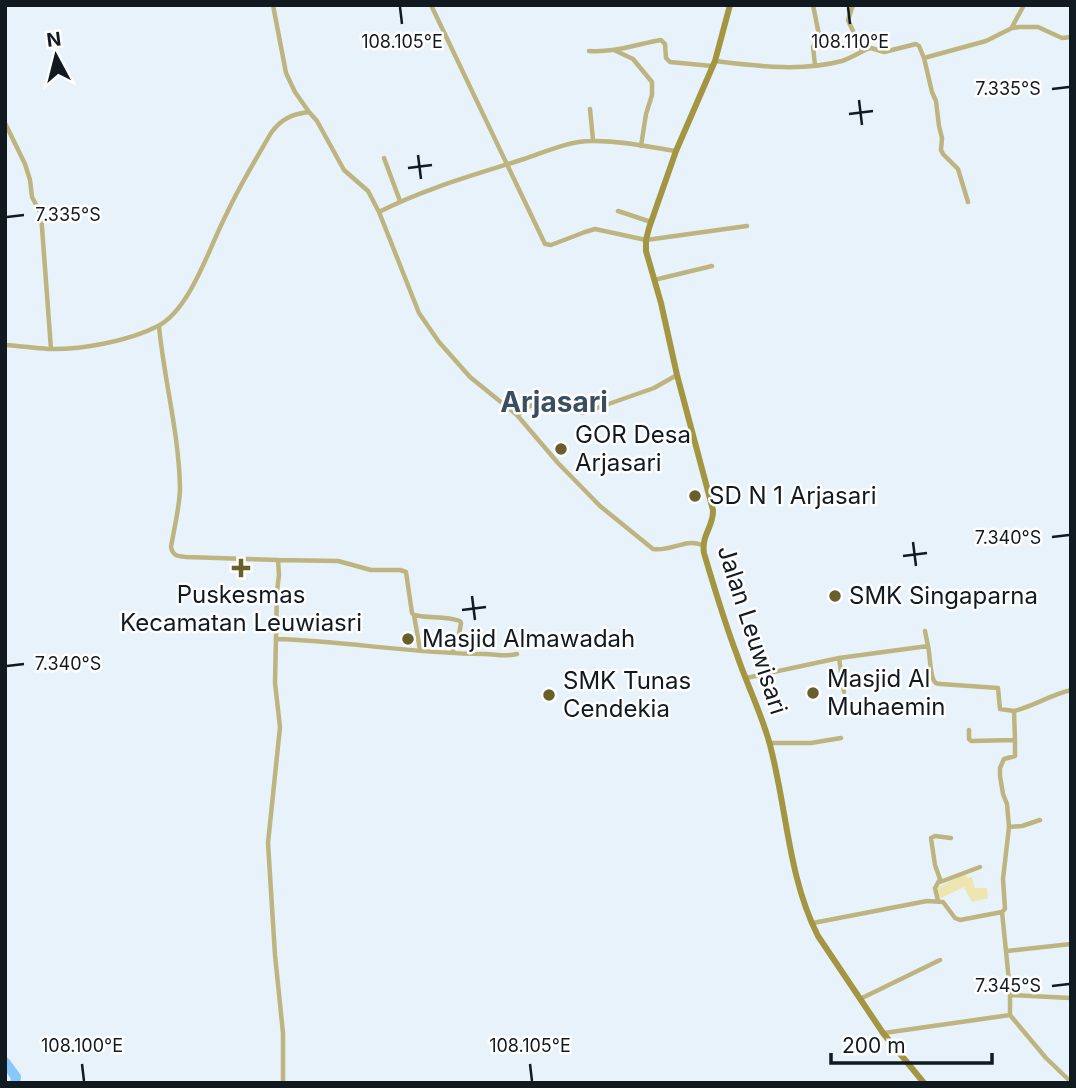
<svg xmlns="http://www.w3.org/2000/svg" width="1076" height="1088" viewBox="0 0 1076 1088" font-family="Inter,sans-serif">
<rect width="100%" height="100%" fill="#e8f2fb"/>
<path fill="#eee5b0" d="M965 874 968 878 972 877 975 888H987L988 898 972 902 964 887 941 898 939 897 938 887Z"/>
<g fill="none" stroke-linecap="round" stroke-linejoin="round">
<path stroke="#88c7fa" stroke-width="10" d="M5 1062 16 1077 15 1083"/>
<path stroke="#bdb480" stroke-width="4.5" d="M273 5 286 73 295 92 309 112
M431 5 545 244 551 245 585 232 595 229 646 240 747 226
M813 5 819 35 813 47 815 65
M853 5 848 20 862 51
M1012 27 1024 5
M614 50 633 59 652 82V95L646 114 641 146
M589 51C614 53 637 44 661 40L665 44 666 58 670 62 712 66
M924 58 932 92 936 101 939 126 942 138 941 150 943 154 958 169 968 202
M715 61C757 66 800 72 842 61 851 58 859 53 867 49L871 48 884 52 916 44 919 46 924 58 986 41 1012 28 1019 27H1038L1062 38 1071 37
M590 109 593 140
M5 123 25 164 30 180 32 197 41 214 51 349
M384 158 400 201
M618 211 651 222
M379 212C423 189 477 174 524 159 545 152 569 141 591 141 619 140 649 147 676 151
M654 280 712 266
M159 326C164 380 179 433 180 488 180 505 174 529 171 547 173 556 177 556 186 557L278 560
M5 345C20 346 34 348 48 349 81 350 129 341 158 326 191 309 210 245 227 213 240 185 256 159 271 133 281 119 292 114 309 112L317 121 344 170 368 191 379 212 419 313 439 342 470 377 517 415 558 463 600 506 653 549C671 552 685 538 702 545
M518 415C545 392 554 400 583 413L654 388 677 375
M414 615 420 650
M925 631 928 646
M276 639C346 641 415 654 485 654 495 654 507 657 517 654
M839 658 844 692
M746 678 839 658 928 646C930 653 930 678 935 682 936 684 939 684 941 684L998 688 1000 709 1014 711 1015 740 971 741 969 739V730
M1014 711C1034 706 1050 695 1071 690
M769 743H811L841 738
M1009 827 1022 826 1040 820
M940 882 980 867
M938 901 935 888 940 879 935 865 931 838 935 836 951 838
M1002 912 1005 909 1003 879 1009 827 1007 804 1003 794 1000 776V768L1004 759 1015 756V740
M813 923 927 901 943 902 955 918 960 920 1002 912 1010 991V1015L1046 1058 1071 1082
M1007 951 1071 944
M1010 995 1071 998
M860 999 940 960
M884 1033 1010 1015
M283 1083V1033L275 955 268 843 280 727 275 683 277 591 279 575 278 560 338 561 371 570H400L406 572 412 613 414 615C431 619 444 615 460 621L461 623 458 640 453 642V653"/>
<path stroke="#a49541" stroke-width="6" d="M730 5 715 61 676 151 649 228 646 240V251L661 303 677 375 713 510C714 526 701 535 704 553 714 587 724 621 737 655 747 685 762 714 770 745 787 809 788 877 818 936L883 1033 924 1083"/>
</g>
<path fill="none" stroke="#111921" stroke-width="2.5" d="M400 7 402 24M848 7 850 24M1052 89 1069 87M859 100 862 125M849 114 873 111M418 155 421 179M408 168 432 165M7 217 24 215M1052 537 1069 535M913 542 916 566M903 556 927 553M472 596 475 620M462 610 486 607M7 666 24 664M1052 986 1069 984M82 1064 84 1081M530 1064 532 1081"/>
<g fill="#685f2b" stroke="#fefefe" stroke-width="2.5">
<circle cx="561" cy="449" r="7"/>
<circle cx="695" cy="496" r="7"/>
<path d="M237.5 557.5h7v7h7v7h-7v7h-7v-7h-7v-7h7z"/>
<circle cx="835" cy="596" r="7"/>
<circle cx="408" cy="639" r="7"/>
<circle cx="813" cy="693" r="7"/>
<circle cx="549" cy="695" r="7"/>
</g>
<g text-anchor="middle" stroke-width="5" stroke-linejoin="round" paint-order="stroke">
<g font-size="24" fill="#111921" stroke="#fefefe" text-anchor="start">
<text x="575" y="443">GOR Desa<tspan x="575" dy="28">Arjasari</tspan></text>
<text x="709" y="504">SD N 1 Arjasari</text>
<text x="241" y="603" text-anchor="middle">Puskesmas<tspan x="241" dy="28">Kecamatan Leuwiasri</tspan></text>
<text x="849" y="604">SMK Singaparna</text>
<text x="422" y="647">Masjid Almawadah</text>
<text x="827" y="687">Masjid Al<tspan x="827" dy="28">Muhaemin</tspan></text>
<text x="563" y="689">SMK Tunas<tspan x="563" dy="28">Cendekia</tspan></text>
</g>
<g font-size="24" fill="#111921" stroke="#fefefe">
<text transform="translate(752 630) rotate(72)" y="8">Jalan Leuwisari</text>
</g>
<g font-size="28" font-weight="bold" fill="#394e60" stroke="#fefefe">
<text x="554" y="412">Arjasari</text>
</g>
</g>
<g font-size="18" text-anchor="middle" fill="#111921" stroke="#fefefe" stroke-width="5" stroke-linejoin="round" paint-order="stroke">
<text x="402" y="48">108.105°E</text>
<text x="850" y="48">108.110°E</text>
<text x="1008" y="95">7.335°S</text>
<text x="68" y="221">7.335°S</text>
<text x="1008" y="544">7.340°S</text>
<text x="68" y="670">7.340°S</text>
<text x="1008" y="992">7.345°S</text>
<text x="82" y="1052">108.100°E</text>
<text x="530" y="1052">108.105°E</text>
</g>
<rect width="1076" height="1088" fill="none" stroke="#111921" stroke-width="14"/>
<g transform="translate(56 56) rotate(353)" stroke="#fefefe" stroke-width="5" paint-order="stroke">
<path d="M0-5L12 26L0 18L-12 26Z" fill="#111921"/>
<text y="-10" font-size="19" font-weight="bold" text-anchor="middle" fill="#111921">N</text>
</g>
<path d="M831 1053v10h161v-10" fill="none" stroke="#111921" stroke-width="3.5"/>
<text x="842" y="1053" font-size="21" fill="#111921" stroke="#fefefe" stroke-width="5" paint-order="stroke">200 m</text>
</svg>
